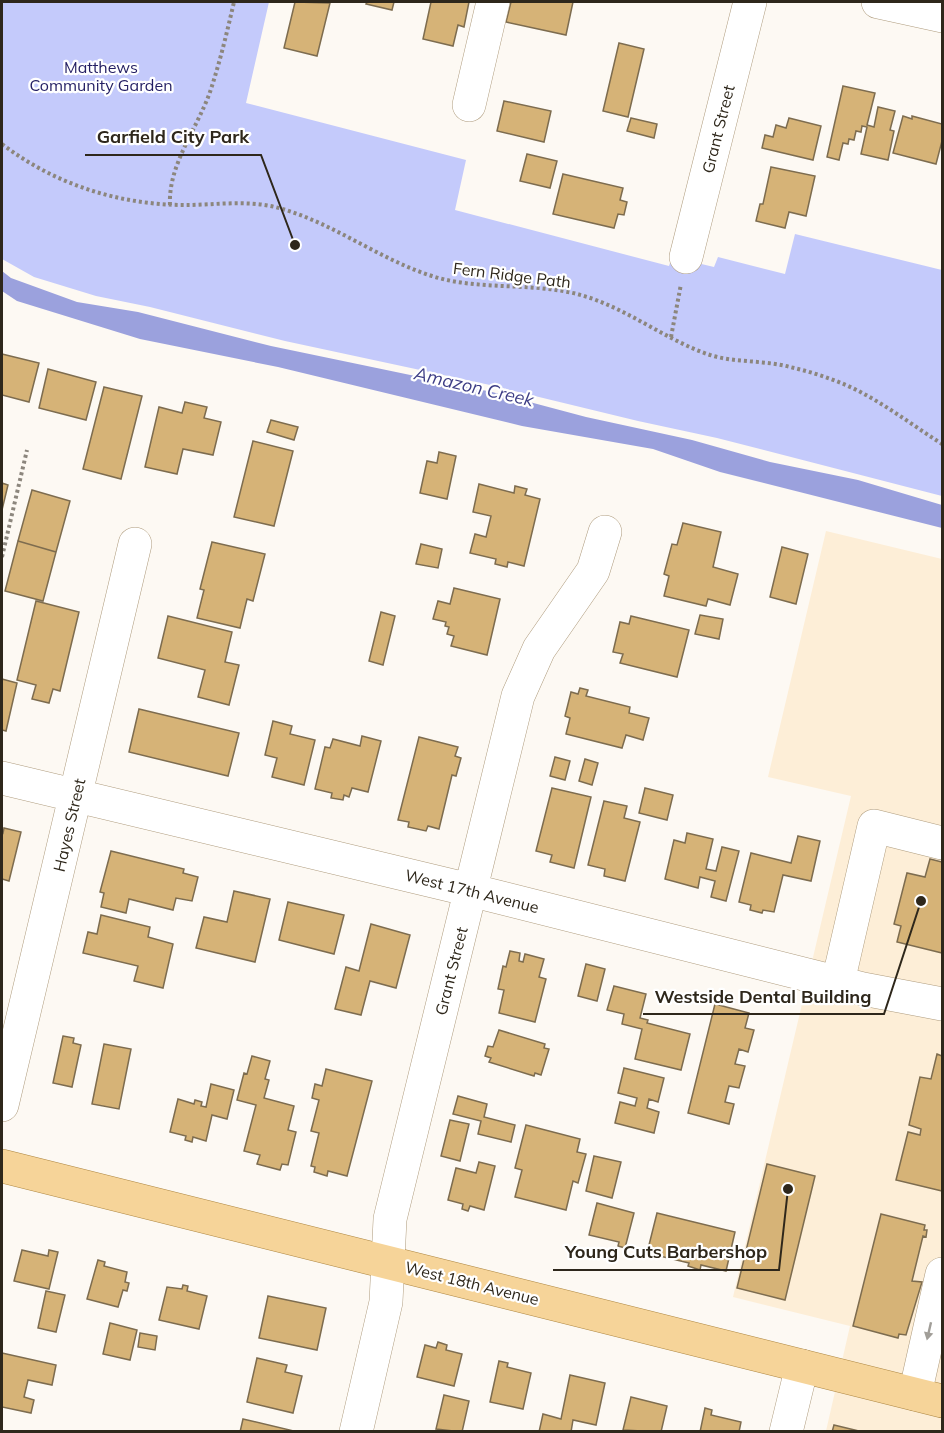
<svg xmlns="http://www.w3.org/2000/svg" width="944" height="1433" viewBox="0 0 944 1433" font-family="Mulish,sans-serif">
<rect width="100%" height="100%" fill="#fdf9f3"/>
<path fill="#fdeed7" d="M826 531 942 559V1431H826L850 1326 733 1297 851 796 768 777Z"/>
<path fill="#c4cafb" d="M2 2H269L246 103 466 160 455 210 669 266 672 257 714 267 718 257 785 274 795 234 942 270V496L717 438 638 421 490 385 285 341 150 307 96 296 34 277 2 259Z"/>
<path fill="#9ba1dd" d="M2 271 11 278 77 302 138 312 271 346 492 392 586 417 692 440 770 462 858 480 942 505V528L720 472 653 449 522 426 278 367 140 339 17 301 2 291Z"/>
<path fill="#d6b377" stroke="#7d6c4f" stroke-width="1.5" d="M295 2 330 3 317 56 284 48Z
M367 2H394L392 10 366 4Z
M431 2H469L464 27 458 25 453 46 423 39Z
M511 2H573L566 35 506 22Z
M619 43 644 49 628 117 603 111Z
M843 86 875 93 867 125 874 127 878 107 895 111 890 130 894 131 888 160 861 154 867 127 862 126 861 132 856 131 854 140 849 139 848 144 843 143 839 160 827 157Z
M504 101 551 111 544 142 497 131Z
M903 116 912 119V116L942 124V141L936 164 893 153Z
M631 118 657 124 654 138 627 131Z
M789 118 821 126 813 160 762 148 765 135 773 137 776 125 786 128Z
M527 154 557 161 550 188 520 181Z
M771 167 815 176 806 216 789 212 785 228 756 221 760 204H763Z
M563 174 623 188 620 200 627 202 624 215 618 214 614 228 553 214Z
M2 354 39 363 29 402 2 395Z
M48 369 96 382 86 420 39 408Z
M104 387 142 396 121 479 83 469Z
M185 402 207 407 204 418 221 422 213 455 183 449 177 474 145 467 159 407 182 413Z
M271 420 298 427 294 440 267 432Z
M253 441 293 451 274 526 234 517Z
M439 452 456 456 447 499 420 493 427 461 437 463Z
M2 483 8 485 2 510Z
M479 484 514 493 515 486 527 489 525 495 540 499 524 566 508 562 507 567 495 564 496 559 470 553 475 534 486 537 491 516 473 512Z
M32 490 70 501 56 552 18 541Z
M683 523 721 532 713 567 738 574 730 605 708 599 706 606 664 596 669 576 664 574 672 544 677 545Z
M18 541 56 552 43 601 5 591Z
M212 542 265 554 253 601 247 599 240 628 197 618 204 590 200 589Z
M421 544 442 549 438 568 416 564Z
M782 547 808 554 796 604 770 597Z
M454 588 500 599 487 655 451 646 454 636 447 634 449 627 445 626 446 622 433 619 438 601 450 604Z
M36 601 79 612 60 691 53 689 49 703 32 699 36 685 17 680Z
M381 612 395 616 383 665 369 661Z
M700 615 723 619 719 639 695 634Z
M168 616 232 632 225 662 239 665 229 705 198 697 205 670 158 658Z
M631 616 689 630 677 677 620 663 623 654 613 652 620 622 629 624Z
M2 679 17 683 6 731 2 730Z
M580 688 588 690 586 696 630 707 629 713 649 718 643 740 626 735 622 748 566 734 570 718 565 716 571 692 578 694Z
M139 709 239 733 228 776 129 752Z
M273 721 292 726 290 734 315 740 304 785 272 777 277 758 265 755Z
M362 736 381 741 368 792 352 788 349 797 344 795 343 800 331 798 332 793 315 789 325 747 330 748 333 739 360 746Z
M419 737 458 747 455 756 461 758 456 776 452 775 439 829 428 826 426 831 408 827 409 822 398 820Z
M555 757 570 761 565 780 550 776Z
M585 759 598 763 592 785 579 781Z
M552 788 591 797 574 868 550 862 552 855 536 851Z
M645 788 673 795 667 820 639 813Z
M604 801 627 806 624 818 640 822 625 881 604 876 605 869 588 865Z
M4 828 21 832 9 881 2 879V832L3 833Z
M687 833 713 839 706 869 716 871 722 847 739 851 726 901 711 897 715 881 700 877 698 888 665 879 674 840 685 843Z
M798 836 820 841 811 881 783 875 774 912 763 910 762 913 750 910 751 905 739 902 751 853 791 863Z
M111 851 184 869 183 873 198 877 192 901 176 898 173 910 129 899 126 913 101 907 104 893 100 892Z
M930 859 942 862V953L897 942 901 926 894 924 907 873 925 877Z
M234 891 270 899 255 962 196 948 204 917 227 922Z
M288 902 344 915 334 954 279 940Z
M101 915 150 927 148 937 173 944 163 988 134 981 138 966 83 953 88 932 97 934Z
M371 924 410 935 396 988 370 981 361 1015 335 1009 346 967 359 971Z
M510 951 520 953 519 961 523 962 525 954 544 959 539 977 546 979 535 1022 499 1013 504 990 498 989 503 966 506 967Z
M586 964 605 969 597 1001 578 996Z
M614 986 646 994 640 1018 648 1020 647 1023 690 1034 681 1070 635 1059 642 1029 622 1024 624 1014 607 1010Z
M715 1004 749 1013 745 1028 754 1030 748 1052 739 1049 735 1064 745 1066 739 1088 729 1086 725 1102 734 1104 729 1124 688 1113Z
M499 1030 545 1044 544 1048 549 1049 541 1075 535 1073 534 1076 489 1062 491 1058 485 1056 488 1046 493 1047Z
M63 1036 74 1038 73 1043 81 1045 72 1087 53 1083Z
M104 1044 131 1049 119 1109 92 1104Z
M937 1054 942 1056V1191L896 1180 908 1132 920 1135 921 1129 909 1125 920 1077 931 1079Z
M252 1056 270 1061 265 1079 269 1080 264 1098 294 1106 288 1130 296 1132 288 1165 282 1164 280 1170 257 1164 260 1155 244 1151 256 1105 237 1100 244 1073 247 1074Z
M624 1068 664 1078 658 1102 649 1099 647 1108 659 1112 654 1133 615 1123 620 1102 635 1106 637 1098 618 1093Z
M326 1069 372 1081 347 1176 328 1171 327 1176 314 1172 315 1167 311 1166 319 1133 311 1131 319 1100 312 1098 315 1084 322 1086Z
M211 1084 234 1090 227 1119 212 1115 206 1141 193 1137 192 1142 185 1140 186 1136 170 1132 178 1099 194 1104 195 1100 202 1102 201 1106 206 1107Z
M458 1096 487 1104 484 1117 515 1125 511 1142 478 1134 481 1121 453 1114Z
M450 1120 469 1124 460 1161 441 1156Z
M526 1125 580 1139 577 1152 586 1154 578 1183 573 1181 566 1210 515 1197 522 1170 515 1168Z
M594 1156 621 1162 612 1198 586 1191Z
M479 1162 495 1166 484 1210 470 1206 468 1211 462 1209 463 1204 448 1200 456 1168 476 1173Z
M767 1164 815 1176 785 1300 737 1288Z
M597 1203 634 1213 625 1248 618 1246 619 1242 589 1235Z
M657 1213 735 1232 726 1271 701 1265 700 1270 688 1266 689 1263 647 1253Z
M881 1214 925 1225 924 1230H927L926 1237 923 1236 912 1281 922 1282 906 1335 899 1334 898 1338 853 1326Z
M22 1250 48 1256 49 1250 58 1252 49 1289 14 1281Z
M98 1260 105 1262 104 1266 127 1272 125 1282 129 1283 127 1291 123 1290 118 1307 87 1299Z
M183 1285 188 1286 187 1291 207 1296 199 1329 159 1320 167 1287 182 1289Z
M46 1291 65 1295 56 1332 38 1328Z
M268 1296 326 1308 317 1350 259 1338Z
M110 1323 137 1330 130 1360 103 1354Z
M140 1333 157 1336 155 1350 138 1347Z
M438 1342 447 1345 446 1350 462 1354 454 1386 417 1377 425 1345 436 1348Z
M2 1353 56 1365 52 1385 28 1380 24 1397 34 1400 31 1413 2 1407Z
M257 1358 287 1365 285 1372 302 1376 293 1413 247 1402Z
M499 1361 508 1363 507 1367 531 1373 523 1409 490 1402Z
M570 1375 605 1383 596 1425 573 1420 571 1432H539L543 1414 561 1419Z
M444 1395 469 1401 462 1432 436 1429Z
M631 1397 667 1406 661 1432 623 1430Z
M705 1408 712 1410 711 1415 741 1422 739 1432H700Z
M243 1419 294 1431V1432H240Z
M834 1425 863 1432H832Z"/>
<g fill="none" stroke-linecap="round" stroke-linejoin="round">
<defs>
<path id="minor" d="M878 2 942 16
M469 105 493 2
M686 257 750 2
M2 778 470 890 863 989 942 1004
M838 982 874 826 942 843
M2 1105 135 544
M915 1394 942 1274
M356 1432 386 1302 390 1219 518 696 539 649 593 571 605 532
M786 1432 802 1366"/>
<path id="major" d="M2 1166 942 1401"/>
</defs>
<use href="#minor" stroke="#af9c7e" stroke-width="34"/>
<use href="#major" stroke="#ac8541" stroke-width="34"/>
<path stroke="#8c867d" stroke-width="4" stroke-dasharray="3 3" stroke-linecap="butt" d="M2 144C54 184 119 205 185 205 214 205 246 200 275 207 331 221 378 259 432 276 476 290 523 283 568 292 620 302 662 339 710 355 736 363 764 360 790 367 816 373 843 382 866 395 893 410 917 428 942 444
M170 205C168 165 197 129 210 92 220 62 227 32 234 2
M671 337 681 284
M2 557 27 450"/>
<use href="#minor" stroke="#fff" stroke-width="33"/>
<use href="#major" stroke="#f6d499" stroke-width="33"/>
</g>
<defs><path id="oneway-solid" d="M-6-.8H1V-3.2L6.5 0L1 3.2V.8H-6Z" transform="scale(1.5)"/></defs>
<use fill="#a19e98" href="#oneway-solid" transform="translate(929 1331) rotate(103)"/>
<g text-anchor="middle" stroke-width="4.5" stroke-linejoin="round" paint-order="stroke">
<g font-size="16" fill="#231e63" stroke="#fff">
<text x="101" y="73">Matthews<tspan x="101" dy="18">Community Garden</tspan></text>
</g>
<g font-size="16" fill="#2e271b" stroke="#fff">
<text transform="translate(718 129) rotate(-76)" y="6">Grant Street</text>
<text transform="translate(512 275) rotate(7)" y="6">Fern Ridge Path</text>
<text transform="translate(69 825) rotate(-77)" y="6">Hayes Street</text>
<text transform="translate(472 891) rotate(14)" y="6">West 17th Avenue</text>
<text transform="translate(451 971) rotate(-76)" y="6">Grant Street</text>
<text transform="translate(472 1283) rotate(14)" y="6">West 18th Avenue</text>
</g>
<g font-size="18" font-style="italic" fill="#3d3d85" stroke="#fff">
<text transform="translate(474 387) rotate(13)" y="6">Amazon Creek</text>
</g>
</g>
<path fill="none" stroke="#2e271b" stroke-width="2" d="M295 245L261 155H85M921 901L884 1014H643M788 1189L779 1270H553"/>
<g fill="#2e271b" stroke="#fff" stroke-width="2">
<circle cx="295" cy="245" r="6"/>
<circle cx="921" cy="901" r="6"/>
<circle cx="788" cy="1189" r="6"/>
</g>
<g font-size="18" text-anchor="middle" font-weight="bold" fill="#2e271b" stroke="#fff" stroke-width="4.5" stroke-linejoin="round" paint-order="stroke">
<text x="173" y="143">Garfield City Park</text>
<text x="763" y="1003">Westside Dental Building</text>
<text x="666" y="1258">Young Cuts Barbershop</text>
</g>
<rect width="944" height="1433" fill="none" stroke="#2e271b" stroke-width="6"/>
</svg>
